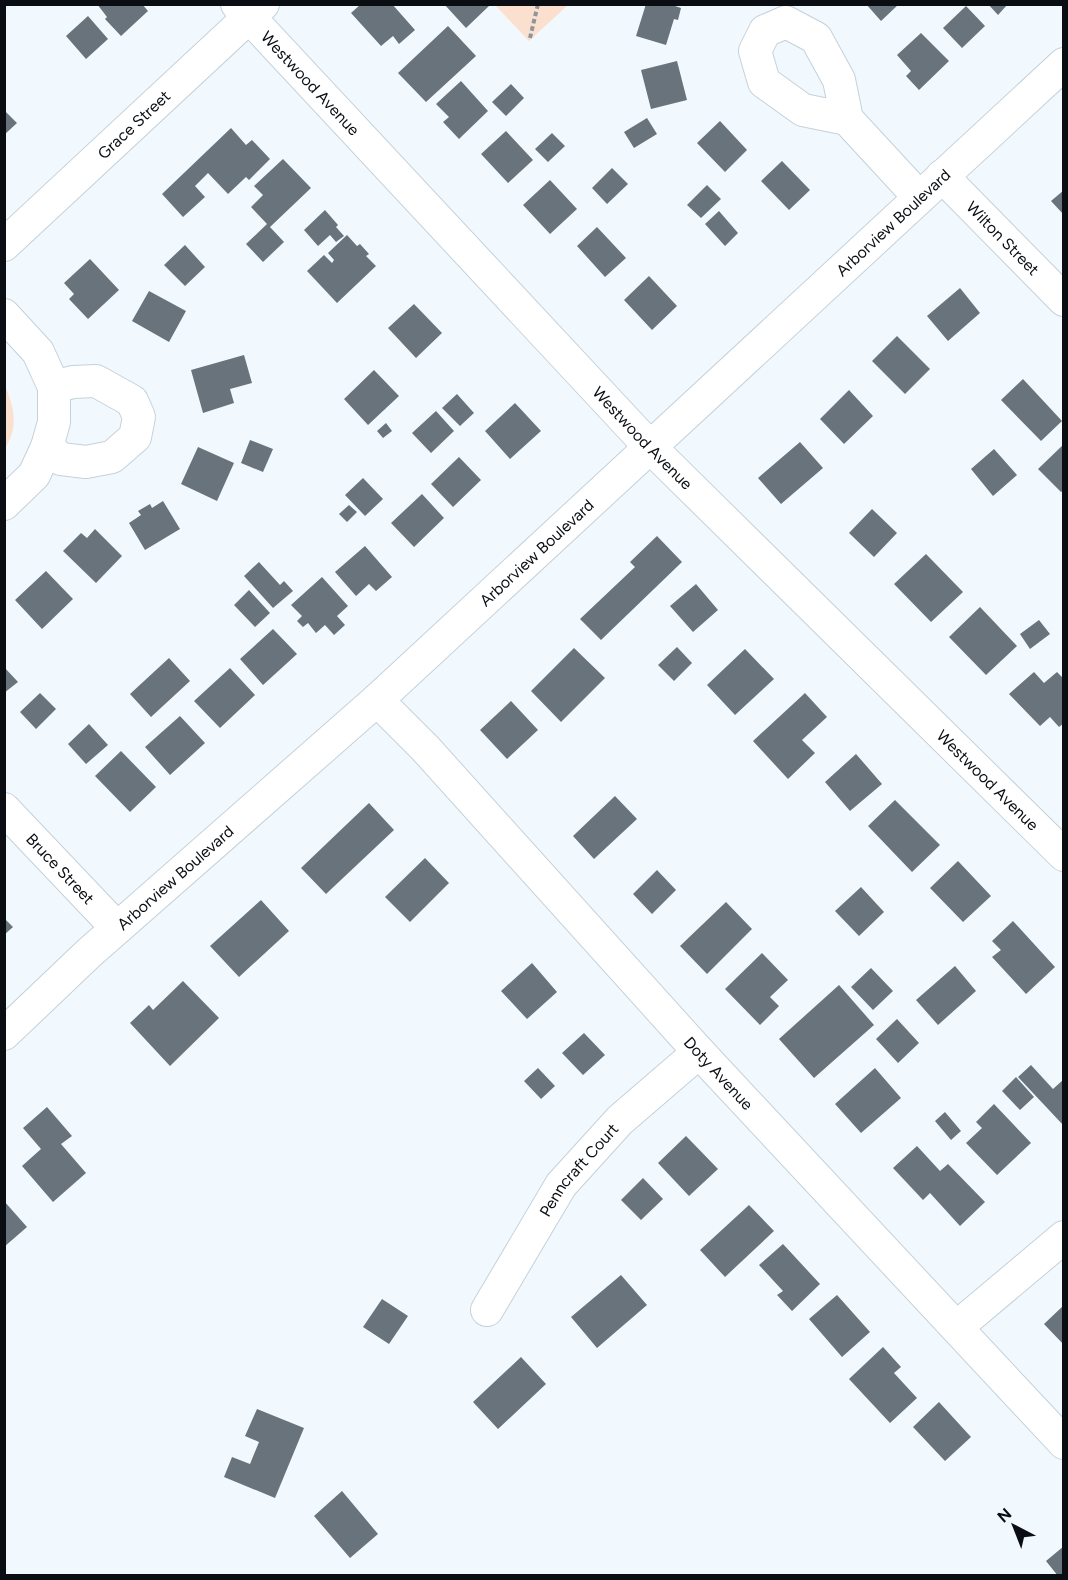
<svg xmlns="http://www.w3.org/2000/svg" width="1068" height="1580" viewBox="0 0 1068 1580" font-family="Figtree,sans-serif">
<rect width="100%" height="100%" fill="#f1f9ff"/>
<path fill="#fbe0cf" d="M495 5H568L529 41Z
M5 386C14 407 19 427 5 448Z"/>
<path fill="#68737c" d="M97 4H142L148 11 121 36 105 19 107 17Z
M361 4H392L415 30 399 44 393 36 381 46 351 13Z
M444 4H488L489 6 466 28Z
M646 4H669L681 8 678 20 674 19 666 45 636 36Z
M866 4H899L881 21Z
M988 4H1008L998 15Z
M966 6 985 26 962 48 943 28Z
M88 16 108 39 86 59 66 36Z
M448 26 476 56 426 102 398 73Z
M921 33 949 61 919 90 906 76 911 71 897 55Z
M677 61 687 100 651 109 641 70Z
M461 81 488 111 459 139 443 122 449 117 436 104Z
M511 84 524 98 506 116 492 102Z
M4 110 17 123 4 135Z
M647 118 657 134 634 148 624 132Z
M720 121 747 150 725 172 697 143Z
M231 128 246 145 252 140 270 159 249 180 246 177 228 194 208 173 195 186 205 197 183 217 162 194Z
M506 131 533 160 508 183 481 154Z
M552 133 565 146 548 162 535 149Z
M283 159 311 188 270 227 284 242 263 262 246 244 267 224 251 207 263 195 254 186Z
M782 161 810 190 789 210 761 181Z
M612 168 628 184 607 204 592 188Z
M550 180 577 209 550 234 523 205Z
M707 185 721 199 701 218 687 205Z
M1064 190V215L1051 201Z
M325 210 338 225 336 227 344 236 336 242 330 235 318 246 304 230Z
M719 211 738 233 725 246 705 224Z
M597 227 626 258 605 277 577 246Z
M347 235 357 246 360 244 369 254 366 256 376 266 337 303 307 271 324 255 332 263 334 260 328 253Z
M185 245 205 267 185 286 164 265Z
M90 259 119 290 88 319 69 299 74 294 64 283Z
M649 276 677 306 652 330 624 300Z
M960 288 980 313 948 341 927 316Z
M149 291 186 311 169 342 132 321Z
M414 304 442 333 416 358 388 328Z
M897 336 930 369 905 394 872 361Z
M244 355 252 383 230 389 234 403 203 413 191 370Z
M374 370 399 396 368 425 344 399Z
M1023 379 1062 421 1041 441 1001 400Z
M849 390 873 416 844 444 820 419Z
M457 394 474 413 460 426 442 408Z
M515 403 541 431 510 459 485 431Z
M436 411 454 431 431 453 412 433Z
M386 423 392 431 383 438 377 431Z
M250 440 273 449 263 472 241 463Z
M800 442 823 468 781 504 758 478Z
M1064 444V490L1061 492 1038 469Z
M198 447 234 463 217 501 181 484Z
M994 449 1017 475 993 496 971 469Z
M459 457 481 480 453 507 431 484Z
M363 478 383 499 365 516 345 495Z
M422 494 444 518 414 547 391 523Z
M163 501 180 529 145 550 129 523 141 515 138 511 150 504 152 508Z
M349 505 357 512 347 522 339 514Z
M872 509 897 533 874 557 849 533Z
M95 529 122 556 96 583 63 551 81 533 87 538Z
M657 536 682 562 601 640 580 619 635 567 630 562Z
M365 546 392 577 376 591 369 584 356 596 335 572Z
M926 554 963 592 931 622 894 584Z
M259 562 280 585 284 581 293 591 273 608 244 576Z
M46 571 73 599 42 629 15 600Z
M322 577 348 606 337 616 345 625 334 635 325 625 316 633 308 623 303 627 297 621 302 616 291 605Z
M696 584 718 610 693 632 670 606Z
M249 590 270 613 255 627 234 605Z
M980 607 1017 646 986 675 949 637Z
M1039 620 1050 634 1030 649 1020 634Z
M273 629 297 654 263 685 240 659Z
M677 647 692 663 674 681 658 665Z
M574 648 605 678 561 722 531 691Z
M745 649 774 679 735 715 707 685Z
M169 658 190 681 151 717 130 694Z
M4 667 18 682 4 693Z
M230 668 255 695 220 728 194 701Z
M1034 672 1044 683 1057 672 1064 679V723L1059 727 1050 717 1040 726 1009 694Z
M40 693 56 709 36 729 20 712Z
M805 693 827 717 802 740 815 753 788 779 753 741Z
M511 701 538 730 507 759 480 730Z
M180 716 205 743 170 775 145 747Z
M89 724 108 745 86 764 68 744Z
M121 751 156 787 130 812 95 776Z
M856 754 882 784 850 811 825 782Z
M615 796 637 819 594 859 573 836Z
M895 800 940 845 912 872 868 826Z
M369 803 394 830 326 894 301 868Z
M425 858 449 883 410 922 385 897Z
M958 861 991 896 963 922 930 888Z
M657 870 676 890 652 914 633 894Z
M861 887 884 912 859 936 835 911Z
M261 900 289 931 239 977 210 946Z
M726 902 752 929 707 974 680 946Z
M4 918 13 927 4 935Z
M1013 921 1055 967 1026 994 992 957 1001 950 992 941Z
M762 953 788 980 770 997 779 1006 760 1025 725 989Z
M532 963 557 992 527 1019 501 991Z
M955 966 976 991 938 1025 916 1000Z
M871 968 893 991 873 1010 851 987Z
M183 981 219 1018 170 1066 130 1023 149 1005 153 1010Z
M839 985 874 1025 814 1078 779 1039Z
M897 1019 919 1043 898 1063 876 1039Z
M584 1033 605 1055 583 1075 562 1053Z
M1031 1065 1053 1089 1064 1079V1126L1018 1077Z
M538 1068 555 1086 541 1099 524 1081Z
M875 1068 901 1098 861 1133 835 1104Z
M1016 1077 1034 1097 1020 1110 1002 1091Z
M994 1104 1031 1143 997 1175 966 1143 982 1128 976 1122Z
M47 1107 72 1136 61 1144 86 1173 53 1202 22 1166 41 1149 23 1128Z
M945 1112 961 1131 951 1140 935 1121Z
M686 1136 718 1169 689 1196 658 1163Z
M917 1146 940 1171 948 1164 985 1202 960 1226 930 1193 923 1200 893 1168Z
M643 1178 663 1199 641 1220 621 1200Z
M4 1201 27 1227 4 1247Z
M749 1205 774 1231 725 1277 700 1250Z
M783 1244 820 1284 792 1311 777 1295 783 1291 759 1265Z
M621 1275 647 1305 597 1348 571 1317Z
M837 1295 870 1332 842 1357 809 1319Z
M382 1299 408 1316 389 1344 363 1327Z
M1064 1305V1345L1044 1324Z
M883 1347 901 1367 894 1373 917 1398 890 1423 849 1379Z
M521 1357 546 1384 498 1429 473 1402Z
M939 1402 971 1437 945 1461 913 1427Z
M257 1409 304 1428 275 1498 224 1477 232 1457 250 1464 259 1442 245 1436Z
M342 1491 378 1534 350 1558 314 1516Z
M1064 1546V1576H1058L1046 1561Z"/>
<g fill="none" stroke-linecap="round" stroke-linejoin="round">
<defs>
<g id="minor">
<path id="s1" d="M237 4 650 447 1064 855"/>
<path d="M847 119 803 110 764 82 755 51 765 31 786 22 816 38 839 80 847 119 919 197"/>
<path id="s2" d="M942 176 1064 300"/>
<path id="s3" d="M4 245 263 4"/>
<path d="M4 315 38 352 54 387V422L47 447 34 475 4 504"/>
<path d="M47 447 61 459 86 462 112 457 135 437 139 417 132 401 96 381 73 382 54 387"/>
<path id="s4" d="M377 700 425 748 699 1052 1064 1443"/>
<path id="s5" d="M4 809 117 928"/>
<path id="s6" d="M4 1034 89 953 377 700 1064 64"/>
<path id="s7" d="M487 1310 561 1185 620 1120 699 1052"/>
<path d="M957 1327 1064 1237"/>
</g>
</defs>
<use href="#minor" stroke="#c5d1da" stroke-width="34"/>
<path stroke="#8f959a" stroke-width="4" stroke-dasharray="4.5 3" stroke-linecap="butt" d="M530 38 538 4"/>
<use href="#minor" stroke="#fff" stroke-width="32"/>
</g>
<g text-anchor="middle" stroke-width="6" stroke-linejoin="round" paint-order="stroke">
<g font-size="16" fill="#0a0e12" stroke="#f1f9ff">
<text dy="6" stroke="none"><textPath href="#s1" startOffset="108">Westwood Avenue</textPath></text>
<text dy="6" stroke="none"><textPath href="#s3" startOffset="177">Grace Street</textPath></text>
<text dy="6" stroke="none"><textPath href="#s6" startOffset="1204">Arborview Boulevard</textPath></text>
<text dy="6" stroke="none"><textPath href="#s2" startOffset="87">Wilton Street</textPath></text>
<text dy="6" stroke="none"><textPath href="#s1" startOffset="594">Westwood Avenue</textPath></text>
<text dy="6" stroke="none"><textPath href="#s6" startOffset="718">Arborview Boulevard</textPath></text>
<text dy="6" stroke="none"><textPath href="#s1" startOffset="1080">Westwood Avenue</textPath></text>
<text dy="6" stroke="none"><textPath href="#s5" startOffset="82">Bruce Street</textPath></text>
<text dy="6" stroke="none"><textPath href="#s6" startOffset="232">Arborview Boulevard</textPath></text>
<text dy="6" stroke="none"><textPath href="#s4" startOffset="506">Doty Avenue</textPath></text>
<text dy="6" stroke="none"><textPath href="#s7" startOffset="168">Penncraft Court</textPath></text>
</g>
</g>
<rect width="1068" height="1580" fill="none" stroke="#0a0e12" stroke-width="12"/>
<g transform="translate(1014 1526) rotate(318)" stroke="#f1f9ff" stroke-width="4.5" paint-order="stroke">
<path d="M0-4.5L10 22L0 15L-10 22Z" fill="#0a0e12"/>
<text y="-9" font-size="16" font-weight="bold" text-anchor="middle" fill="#0a0e12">N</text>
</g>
</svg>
